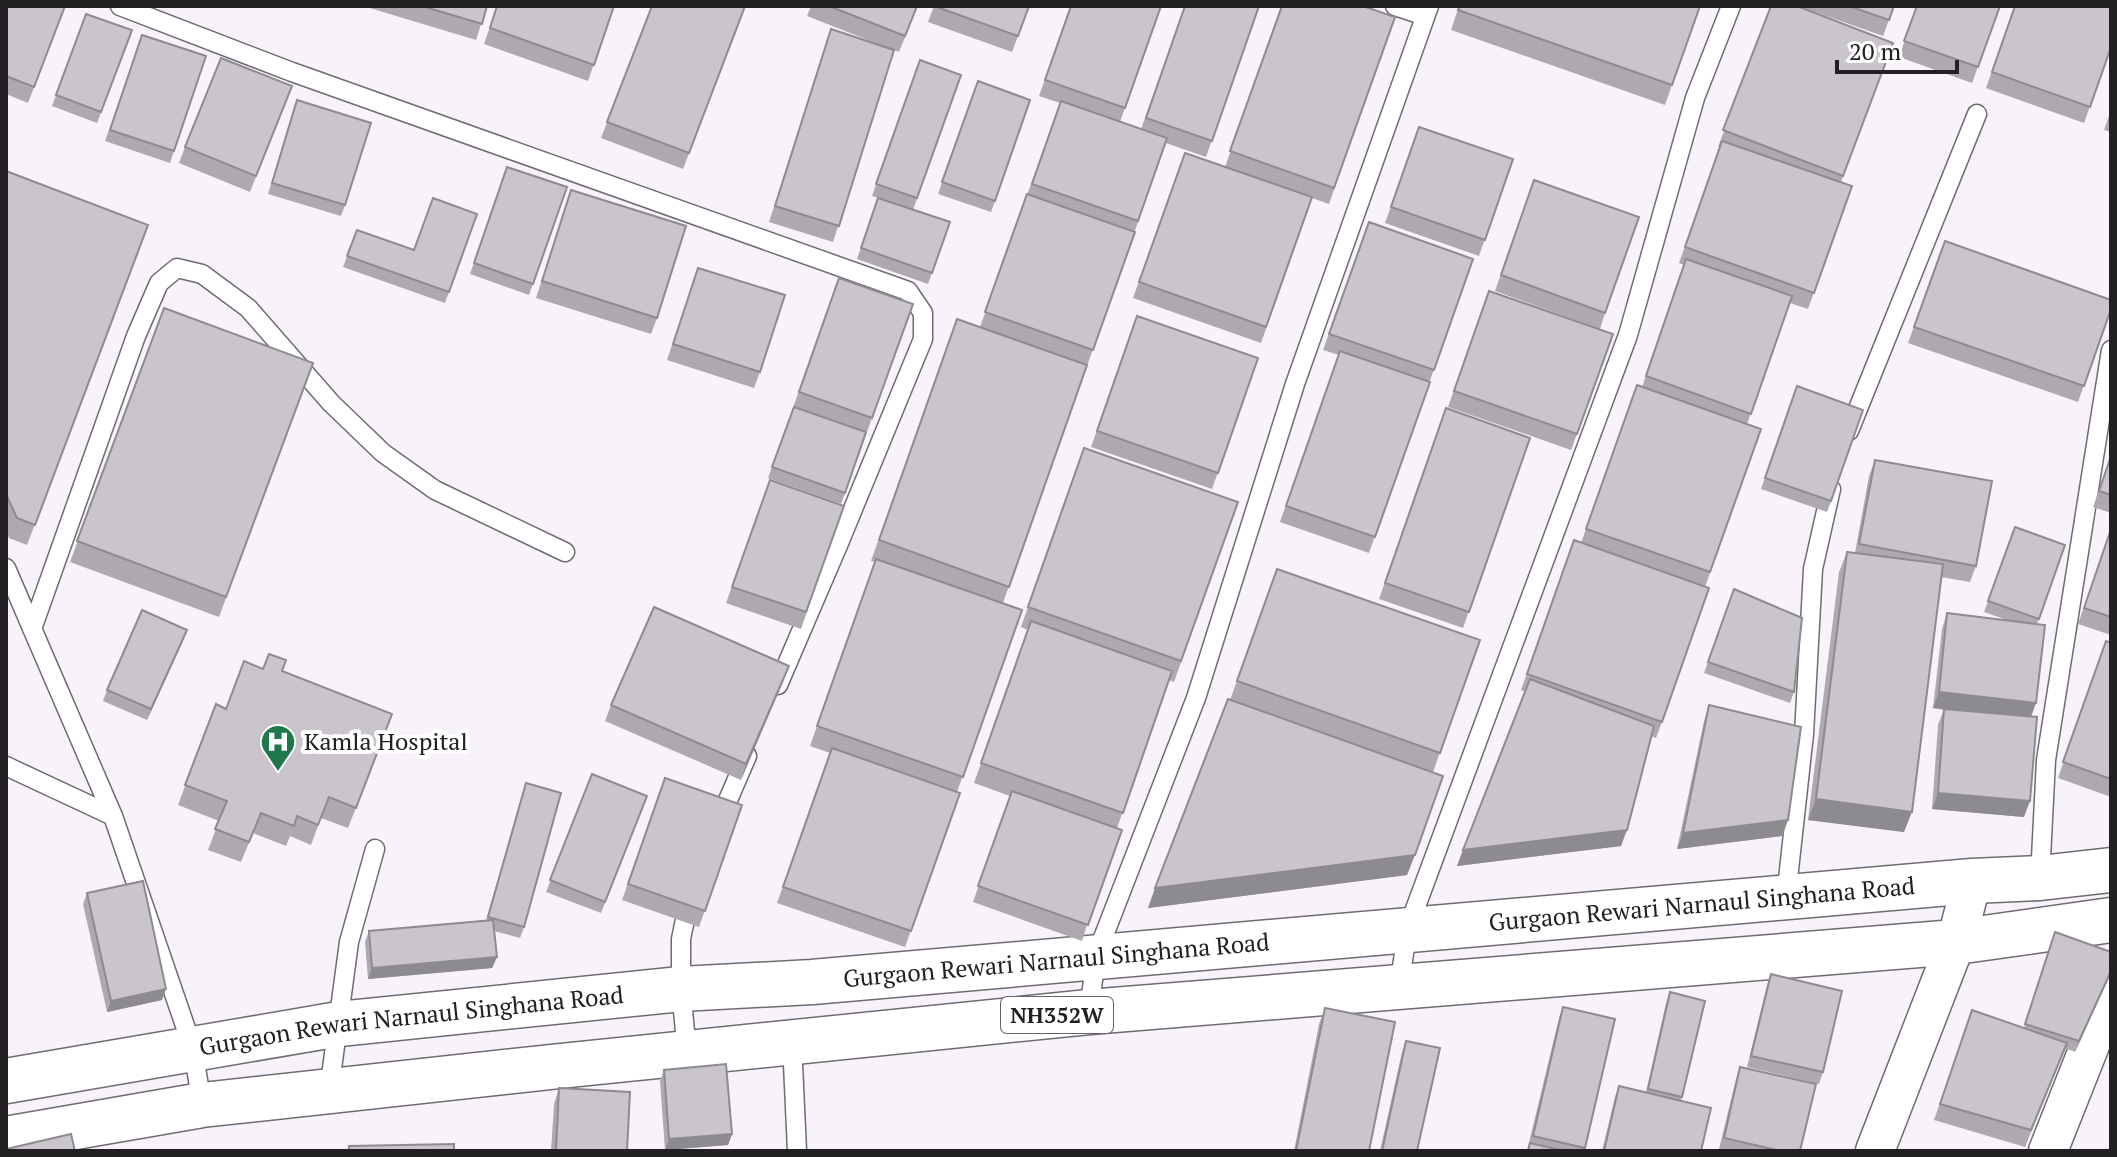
<svg xmlns="http://www.w3.org/2000/svg" width="2117" height="1157" viewBox="0 0 2117 1157" font-family="'PT Serif',serif">
<rect width="100%" height="100%" fill="#f8f3fb"/>
<g fill="none" stroke-linecap="round" stroke-linejoin="round">
<defs>
<path id="service" d="M120 6 292 72 908 291 923 313V339L839 543 778 685
M1395 6 1425 16
M1849 431 1977 114
M6 568 113 816 193 1049 202 1105
M32 629 136 336 159 283 177 268 202 274 248 308 331 403 383 453 435 490 565 552
M6 766 113 816
M719 821 747 756
M2040 878 2046 760 2111 350
M1786 897 1804 734 1813 569 1831 489
M1399 986 1408 928 1628 335 1695 98 1731 6
M1089 1012 1096 956 1196 698 1295 384 1429 6
M792 1042 797 1151
M687 1053 681 989V939L689 900
M329 1091 349 942 375 849"/>
<path id="minor" d="M1875 1151 1956 942 1972 881
M2048 1151 2111 992"/>
<g id="trunk">
<path id="s1" d="M6 1081 339 1024 681 989 812 982 1972 881 2040 878 2111 870"/>
<path d="M6 1139 202 1105 560 1066 1089 1012 1956 942 2111 920"/>
</g>
</defs>
<use href="#service" stroke="#706b72" stroke-width="21"/>
<use href="#minor" stroke="#706b72" stroke-width="41"/>
<use href="#trunk" stroke="#706b72" stroke-width="47"/>
<use href="#service" stroke="#fff" stroke-width="18"/>
<use href="#minor" stroke="#fff" stroke-width="38"/>
<use href="#trunk" stroke="#fff" stroke-width="44"/>
</g>
<path fill="#aea9b0" d="M6 6 65 7 28 103 6 94Z
M363 6H487L476 40Z
M497 6H614L588 81 484 44Z
M652 6H746L683 169 601 138Z
M811 6H918L899 52 894 50 833 242 769 222 831 29 888 48 807 16Z
M934 6 1018 36 1012 52 928 22Z
M1071 6H1161L1120 122 1141 129 1185 6H1259L1206 157 1166 143 1003 603 1022 610 957 792 960 793 905 947 777 903 830 753 810 746 875 562 871 561 957 319 980 327 1060 103 1039 96Z
M1281 6 1395 17 1329 204 1312 198 1261 343 1133 298 1185 153 1225 167Z
M1459 6H1700L1665 105 1451 30Z
M1771 6 1893 43 1841 182 1852 186 1808 309 1790 303 1747 424 1761 429 1705 587 1662 722 1656 738 1651 736 1621 846 1457 866 1525 692 1521 690 1574 540 1581 543 1637 385 1642 387 1684 265 1679 263 1720 147H1718Z
M1798 6H1894L1883 36Z
M1917 6H2000L1972 83 1899 57Z
M2015 6 2111 47 2084 123 1986 88Z
M86 14 132 30 97 123 52 106Z
M142 35 206 56 170 163 105 141Z
M920 60 961 75 913 210 872 196Z
M978 81 995 201 991 212 938 194Z
M292 86 250 192 179 163 185 147Z
M2111 110V132L2104 130Z
M293 111 345 205 341 216 268 194Z
M1419 127 1513 159 1479 256 1385 223Z
M507 167 567 187 529 295 470 274Z
M6 171 148 225 27 545 9 538 6 531Z
M1534 180 1605 313 1600 329 1495 291Z
M571 190 657 318 651 334 536 298Z
M878 198 950 222 928 284 857 259Z
M477 214 445 303 343 267 357 230 414 250Z
M1369 222 1473 259 1369 553 1280 522 1339 355 1323 350Z
M1945 241 2111 309 2078 402 1908 343Z
M698 268 760 372 754 388 667 360Z
M839 278 872 418 841 504 768 478Z
M1489 291 1613 334 1571 450 1448 407Z
M164 308 313 363 219 617 70 562Z
M1137 316 1258 358 1212 489 1091 447Z
M1797 386 1831 501 1827 512 1761 489Z
M1446 408 1530 438 1463 628 1379 599Z
M1084 448 1238 502 1174 682 1169 680 1117 828 1082 941 973 902 1010 796 974 783 1028 630 1021 627Z
M2111 455V513L2093 507Z
M1875 460 1976 566 1970 582 1941 577 1904 832 1808 820 1839 572 1847 552 1855 553 1869 476Z
M770 480 844 506 801 629 726 603Z
M2015 527 2065 545 2037 624 2036 703 2031 717 2024 817 1932 809 1938 725 1944 709 1945 710 1933 708 1942 629 1947 613 2007 620 1984 612Z
M2111 529V635L2078 624Z
M1277 569 1480 640 1433 772 1407 875 1148 908 1230 700Z
M1734 589 1794 692 1790 703 1704 673Z
M187 630 147 720 103 701 107 690Z
M2106 641 2111 643V797L2058 778Z
M789 666 741 780 605 721 611 705Z
M263 669 282 671 385 734 348 828 321 818 311 845 290 836 286 846 253 833 241 862 208 850 219 821 178 805 216 704 226 709Z
M1709 705 1788 820 1782 836 1677 849 1704 721Z
M592 774 647 796 601 913 546 892Z
M665 778 742 805 699 927 622 900Z
M526 783 524 927 520 938 494 931 497 957 492 968 368 979 365 942 369 931 486 920Z
M87 893 162 1000 107 1012 83 904Z
M2055 932 2111 952V973L2075 1052 2065 1048 2025 1147 1934 1120 1972 1010 2024 1028Z
M1771 974 1823 1072 1819 1084 1747 1067 1767 985Z
M1670 992 1682 1097 1681 1101 1701 1151H1602L1615 1097 1619 1086 1646 1092 1666 1003Z
M1563 1007 1585 1148 1584 1151H1527L1559 1018Z
M1325 1008 1369 1151H1294L1319 1024Z
M1406 1041 1417 1151H1380L1402 1052Z
M1740 1067 1800 1151H1729L1719 1149 1736 1079Z
M664 1070 732 1134 728 1145 665 1150 660 1081Z
M559 1088 627 1151H551L554 1104Z"/>
<path fill="#8d8a90" d="M187 630 183 641 147 720 151 709Z
M789 666 783 682 741 780 746 764Z
M1939 692 2036 703 2030 719 1933 708Z
M1938 793 2030 801 2024 817 1932 809Z
M1816 799 1912 812 1904 832 1808 820Z
M1788 820 1782 836 1677 849 1683 833Z
M1627 830 1621 846 1457 866 1463 850Z
M1415 855 1407 875 1148 908 1155 888Z
M497 957 492 968 368 979 372 968Z
M2111 971V973L2075 1052 2079 1041Z
M166 989 162 1000 107 1012 111 1001Z
M732 1134 728 1145 665 1150 669 1139Z"/>
<path fill="#cac5cd" stroke="#8d8a90" stroke-width="2" d="M6 6H65L34 87 6 76Z
M422 6H487L482 24Z
M497 6H614L594 65 490 28Z
M652 6H745L689 153 607 122Z
M829 6H917L905 36Z
M934 6H1029L1018 36Z
M1071 6H1161L1125 108 1045 80Z
M1185 6H1259L1212 141 1146 118Z
M1282 6H1363L1395 17 1334 188 1230 151Z
M1460 6H1700L1672 85 1458 10Z
M1771 6H1797L1893 43 1843 176 1723 130Z
M1849 6H1894L1889 20Z
M1917 6H2000L1978 67 1904 41Z
M2015 6H2111V47L2090 107 1992 72Z
M86 14 132 30 101 112 56 95Z
M831 29 894 50 839 226 775 206Z
M142 35 206 56 174 151 110 130Z
M221 58 292 86 256 176 185 147Z
M920 60 961 75 917 198 876 184Z
M978 81 1030 100 995 201 942 182Z
M297 100 371 123 345 205 272 183Z
M1061 101 1167 138 1138 221 1032 184Z
M1419 127 1513 159 1485 240 1391 207Z
M1722 141 1852 186 1814 293 1685 247Z
M1185 153 1312 197 1266 327 1139 282Z
M507 167 567 187 533 284 474 263Z
M6 171 148 225 35 525 17 518 6 494Z
M1534 180 1639 217 1605 313 1501 275Z
M571 190 686 226 657 318 542 281Z
M1027 194 1135 232 1093 350 985 312Z
M433 198 477 214 449 292 347 256 357 230 414 250Z
M878 198 950 222 932 273 861 248Z
M1369 222 1473 259 1434 370 1329 334Z
M1945 241 2111 300V309L2084 386 1914 327Z
M1686 259 1792 296 1751 414 1646 376Z
M698 268 785 295 760 372 673 344Z
M839 278 913 304 872 418 799 392Z
M1489 291 1613 334 1577 434 1454 391Z
M164 308 313 363 226 597 77 541Z
M1137 316 1258 358 1218 473 1097 431Z
M957 319 1087 365 1009 587 879 540Z
M1340 351 1430 382 1375 537 1286 506Z
M1637 385 1761 429 1710 572 1586 529Z
M1797 386 1863 410 1831 501 1765 478Z
M794 407 866 432 845 493 772 467Z
M1446 408 1530 438 1469 612 1385 583Z
M1084 448 1238 502 1181 661 1028 607Z
M2111 456V495L2099 491Z
M1875 460 1992 481 1976 566 1859 544Z
M770 480 844 506 806 612 732 587Z
M2015 527 2065 545 2039 619 1988 601Z
M2111 529V617L2084 608Z
M1574 540 1709 588 1662 722 1527 674Z
M1847 552 1943 564 1912 812 1816 799Z
M876 559 1022 610 963 777 817 726Z
M1277 569 1480 640 1440 753 1237 681Z
M1734 589 1802 618 1794 692 1708 662Z
M654 607 789 666 746 764 611 705Z
M142 610 187 630 151 709 107 690Z
M1947 613 2045 625 2036 703 1939 692Z
M1031 621 1172 671 1123 813 981 763Z
M2106 641 2111 643V779L2063 762Z
M269 654 286 660 282 671 392 714 356 808 329 797 318 825 297 816 294 826 261 813 249 842 215 829 227 801 185 785 216 704 226 709 244 661 263 669Z
M1530 679 1654 726 1627 830 1463 850Z
M1228 699 1443 776 1415 855 1155 888Z
M1709 705 1801 727 1788 820 1683 833Z
M1944 709 2037 717 2030 801 1938 793Z
M832 748 960 793 911 931 783 887Z
M592 774 647 796 605 902 550 880Z
M665 778 742 805 705 911 628 884Z
M526 783 561 793 524 927 488 917Z
M1012 791 1122 830 1088 925 978 886Z
M143 881 166 989 111 1001 87 893Z
M493 920 497 957 372 968 369 931Z
M2055 932 2111 952V971L2079 1041 2025 1024Z
M1771 974 1842 991 1823 1072 1751 1056Z
M1670 992 1705 1001 1682 1097 1648 1089Z
M1563 1007 1615 1019 1585 1148 1533 1136Z
M1325 1008 1395 1022 1369 1151H1296Z
M1972 1010 2067 1043 2031 1130 1940 1104Z
M1406 1041 1440 1048 1417 1151H1382Z
M726 1064 732 1134 669 1139 664 1070Z
M1740 1067 1816 1084 1800 1151H1781L1724 1138Z
M1619 1086 1711 1108 1701 1151H1604Z
M559 1088 630 1092 627 1151H556Z
M71 1134 75 1151H6V1149Z
M1530 1143 1564 1151H1528Z
M454 1144V1151H349V1146Z"/>
<defs>
<symbol id="hospital-pin" viewBox="-11 -11 22 30"><path d="M0 17L-7.5 6A9.5 9.5 0 1 1 7.5 6Z" fill="#1f784c" stroke="#fff"/><path d="M-5-5h3v3.5h4V-5h3V5h-3V1.5h-4V5h-3Z" fill="#fff"/></symbol>
</defs>
<g fill-rule="evenodd">
<use href="#hospital-pin" x="258" y="722" width="40" height="54"/>
</g>
<g text-anchor="middle" stroke-width="8" stroke-linejoin="round" paint-order="stroke">
<rect fill="#fff" stroke="#646365" stroke-width="2" x="1001" y="997" width="112" height="36" rx="6"/>
<g font-size="22" font-weight="bold" fill="#222023">
<text x="1057" y="1023">NH352W</text>
</g>
<g font-size="24" fill="#222023" stroke="#fff" text-anchor="start">
<text x="304" y="750">Kamla Hospital</text>
</g>
<g font-size="24" fill="#222023" stroke="#fff">
<text dy="8" stroke="none"><textPath href="#s1" startOffset="1706">Gurgaon Rewari Narnaul Singhana Road</textPath></text>
<text dy="8" stroke="none"><textPath href="#s1" startOffset="1058">Gurgaon Rewari Narnaul Singhana Road</textPath></text>
<text dy="8" stroke="none"><textPath href="#s1" startOffset="410">Gurgaon Rewari Narnaul Singhana Road</textPath></text>
</g>
</g>
<rect width="2117" height="1157" fill="none" stroke="#222023" stroke-width="16"/>
<path d="M1837 60v12h120v-12" fill="none" stroke="#222023" stroke-width="4"/>
<text x="1849" y="60" font-size="24" fill="#222023" stroke="#ffffff" stroke-width="6" paint-order="stroke">20 m</text>
</svg>
